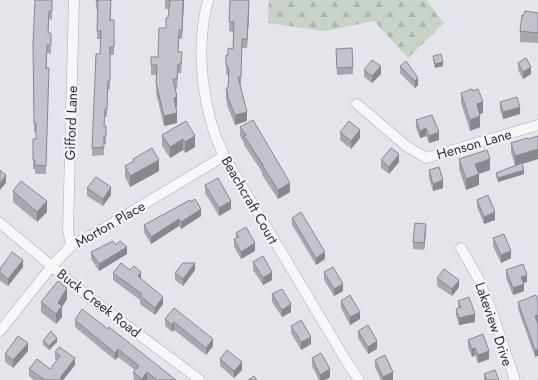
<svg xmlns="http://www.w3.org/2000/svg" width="538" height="380" viewBox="0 0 538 380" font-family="Jost,sans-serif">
<defs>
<pattern id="forest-firs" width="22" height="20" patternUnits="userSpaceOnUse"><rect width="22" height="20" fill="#c6d3c6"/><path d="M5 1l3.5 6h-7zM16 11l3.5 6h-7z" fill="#aab5ab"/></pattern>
</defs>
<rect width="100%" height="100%" fill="#e4e5ea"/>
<path fill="url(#forest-firs)" d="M269 0H426L444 23 408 58 374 21 324 31 268 23Z"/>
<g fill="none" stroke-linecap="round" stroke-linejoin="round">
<defs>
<path id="minor" d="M208 0C195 49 202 110 224 156L347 362 359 380
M357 104 405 145 426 158 538 125
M0 223 90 298 200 380
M71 246 68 229 74 0
M461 248 478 278 492 312 515 380
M0 331 52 266 71 246 96 233 224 156"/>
</defs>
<use href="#minor" stroke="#adafb7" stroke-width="11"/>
<use href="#minor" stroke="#f6f7f9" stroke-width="10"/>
</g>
<path fill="#a7a8af" d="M52 0V20L49 19 48 33H51V54L47 53 46 174H35V169H33V139H36V132H34L33 43Z
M96 0H111V20H114V55H110V89H108L107 117H105L104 126H106V144H104V155L92 156V148L100 54 101 39H97V9H96Z
M165 0H184L182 39H179L178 52 182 62 181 73H178L177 89H176L177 107H176L177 123 164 126 156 93 157 75H151V57H158L166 28 168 18 169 9H165Z
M230 0H249V14L247 48H242L241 86H240L247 121 235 125 227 105 226 98V88H228L229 79 227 74H226V55H228L233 49V32L229 31Z
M538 13V43L520 42V31L524 15Z
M336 49 353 67V74L337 75Z
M433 56 443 66 435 68 433 60Z
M518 63 531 74 523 79 518 70Z
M400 66 418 78V85L415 88 400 73Z
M364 70 381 74 372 83 364 77Z
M461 93 483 113 479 114 480 127 470 131 461 103Z
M500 102 520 114 503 119 500 109Z
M432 115 439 140 429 143 426 136 420 138 416 128V120Z
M186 121 195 147 185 153 183 150 170 158 162 146V135Z
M240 127 290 192 278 199 262 175V172L244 145V143L240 136Z
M340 132 360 138 351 149 340 140Z
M538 136V159L522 164 524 174 498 182 496 177V173L515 166 511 152V143L528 139Z
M133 159 159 171 130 187 125 177V166L133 161Z
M459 159 490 170 479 174V185L466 190 459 169Z
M381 160 399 162 389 174 381 168Z
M429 170 443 188 433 191 429 178Z
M205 185 231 209 219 216 205 193Z
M87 188 111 195 103 206 87 196Z
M13 191 47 212 37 222 13 202Z
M190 200 201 216 181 229 179 226 151 244 144 232V225Z
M477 200 495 220 484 224 477 207Z
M292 218 325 259 316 265 292 225Z
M426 232 424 250 413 249V242Z
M236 233 255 251 241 259 234 247V239L236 238Z
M493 238 511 258 501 263 493 246Z
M116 245 127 254 99 271 91 259V252Z
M253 262 272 280 263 285 253 270Z
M23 267 8 286 0 281V269Z
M195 270 183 286 175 280V273Z
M506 270 527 282 523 283 524 291 513 295 506 278Z
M324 272 343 291 334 296 324 280Z
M113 273 141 279 163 304 155 315 140 304V300L113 280Z
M437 278 459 287 452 296 437 286Z
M272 294 291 312 282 317 272 302Z
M67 299 62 307V317L56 324 41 312V302Z
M341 301 360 319 350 325 341 308Z
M458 301 475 322 459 325 456 316V309L458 308Z
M518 302H538V322L535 357 518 309Z
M174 308 213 346 206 355 174 330 172 332 165 326V319Z
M75 320 176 380H134L133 372 135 370 118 357 115 360 75 327Z
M291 326 311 344 301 350 291 333Z
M358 331 377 349 368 354 358 338Z
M468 340 489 359 478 363 475 355 472 357 468 347Z
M43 341 57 342 49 350 43 345Z
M28 351 13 368 5 362V354Z
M55 352 75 365 63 380H34L29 376V369H50L57 361 55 359Z
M312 358 330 377 325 380H319L312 366Z
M220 359 242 370 234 378 220 366Z
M375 360 393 380H381L375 367Z
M484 374 499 380H484Z"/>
<path fill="#88888f" d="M183 0H184L182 39V30Z
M249 5V14L247 48V39Z
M443 62V66L435 68V64Z
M381 66V74L372 83V76Z
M531 67V74L523 79V72Z
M418 78V85L415 88V81Z
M177 97V107L174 108V98Z
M483 102V113L477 115V104Z
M520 107V114L503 119V112Z
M247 112V121L235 125V115Z
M177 113V123L164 126V116Z
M480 116V127L470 131V120Z
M426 128V136L420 138V131Z
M360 130V138L351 149V141Z
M439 132V140L429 143V136Z
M195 136V147L185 153V142Z
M183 139V150L170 158V147Z
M538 149V159L515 166V156Z
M399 154V162L389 174V167Z
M490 159V170L475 175V164Z
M159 160V171L130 187V176Z
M524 170V174L498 182V178Z
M479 174V185L466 190V179Z
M6 175V183L0 190V183Z
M443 180V188L433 191V184Z
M290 183V192L278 199V190Z
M111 187V195L103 206V199Z
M47 201V212L37 222V212Z
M231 201V209L219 216V208Z
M201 209V216L181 229V222Z
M495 212V220L484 224V217Z
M179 219V226L151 244V237Z
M426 224V232L424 250V243Z
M255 243V251L241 259V252Z
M127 247V254L99 271V264Z
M511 251V258L501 263V255Z
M325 252V259L316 265V258Z
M23 260V267L8 286V279Z
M195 263V270L183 286V279Z
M141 272V279L138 276Z
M272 272V280L263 285V278Z
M527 275V282L521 284V277Z
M459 280V287L452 296V289Z
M343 284V291L334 296V289Z
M524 284V291L513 295V288Z
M67 288V299L62 307V317L56 324V314L58 303Z
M163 297V304L155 315V308Z
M291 304V312L282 317V310Z
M360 312V319L350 325V317Z
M475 314V322L459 325V318Z
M538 315V322L535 323V316Z
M174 322V330L172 332V325Z
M311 337V344L301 350V342Z
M57 338V342L49 350V346Z
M213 339V346L206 355V348Z
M377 341V349L368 354V347Z
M28 343V351L13 368V360Z
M475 348V355L472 357V349Z
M118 349V357L115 360V353Z
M538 349V356L535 357V350Z
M489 351V359L478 363V355Z
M75 358V365L63 380H60V378Z
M242 362V370L234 378V371Z
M330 369V377L325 380H320V375Z
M147 372V380H142V379Z
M393 372V380H383V377Z"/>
<path fill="#c2c3cc" stroke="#88888f" d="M35 0H52V11H49L48 33H51V45H47L46 68H49L46 166 35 165V160H33V139H36V123H34L33 43Z
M96 0H111L110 20H114V47H110V81H108L107 109H105L104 126H106V136H104V147L92 148 96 54H100L101 31H97L98 1H96Z
M170 0H183L182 30H179L178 52H182L181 64H178L177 79H173L177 97 174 98 177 113 164 116 156 83 157 65H151V57H158L159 28H166V18H168Z
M230 0H249L247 39H242L241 77H238L247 112 235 115 227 95H228L226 88H228L229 71 227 65H226V55H228V48L233 49 234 22H229Z
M525 11 538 13V33L520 31 522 15H524Z
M352 48 353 67 337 68 336 49Z
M441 54 443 62 435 64 433 56Z
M526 58 531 67 523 72 518 63Z
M372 60 381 66 372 76 364 70Z
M406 61 418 78 415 81 400 66Z
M472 89 473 91 478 89 483 102 477 104 480 116 470 120 461 93Z
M517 97 520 107 503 112 500 102Z
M432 115 439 132 429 136 426 128 420 131 416 120Z
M253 120 290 183 278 190 262 165H263L244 136 246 135 240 127Z
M186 121 195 136 185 142 183 139 170 147 162 135Z
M349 121 360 130 351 141 340 132Z
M538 136V149L515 156 511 143 527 138 528 139Z
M152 148 159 160 130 176 125 166 134 161 133 159Z
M391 148 399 154 389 167 381 160Z
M487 150 490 159 475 164 479 174 466 179 459 159Z
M522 163 524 170 498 178 496 173Z
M439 167 443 180 433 184 429 170Z
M0 170 6 175 0 183Z
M96 177 111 187 103 199 87 188Z
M218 178 231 201 219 208 205 185Z
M21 181 47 201 37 212 13 191Z
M488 195 495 212 484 217 477 200Z
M195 199 201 209 181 222 179 219 151 237 144 225 190 200 191 202Z
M301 212 325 252 316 258 292 218Z
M415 223 426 224 424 243 413 242Z
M246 227 255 243 241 252 234 239 239 237 236 233Z
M504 234 511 251 501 255 493 238Z
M113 241 116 245 120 241 127 247 99 264 91 252Z
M12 252 23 260 8 279 0 273V269Z
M263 256 272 272 263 278 253 262Z
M121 263 130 270 134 266 141 272 138 276 163 297 155 308 140 296 142 294 113 273Z
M183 263H195L183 279 175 273Z
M523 264 527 275 521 277 524 284 513 288 506 270Z
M333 267 343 284 334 289 324 272Z
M444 269 459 280 452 289 437 278Z
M58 281 67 288 58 303 62 306 56 314 41 302Z
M282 289 291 304 282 310 272 294Z
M350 295 360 312 350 317 341 301Z
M536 295 538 302V315L535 316 538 324V349L535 350 518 302Z
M469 297 475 314 459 318 456 309 461 307 458 301Z
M174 308 213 339 206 348 174 322 172 325 165 319Z
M82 309 108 329 109 327 176 380H157L147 372 142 379 133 372 139 366 118 349 115 353 75 320Z
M301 320 311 337 301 342 291 326Z
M368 325 377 341 368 347 358 331Z
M51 331 57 338 49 346 43 341Z
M483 334 489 351 478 355 475 348 472 349 468 340Z
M18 336 28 343 13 360 5 354Z
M59 347 75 358 60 378 63 380H45L29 369 37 359 50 369 60 356 55 352Z
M227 350 242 362 234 371 220 359Z
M321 353 330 369 320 375 312 358Z
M385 355 393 372 383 377 375 360Z
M495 370 499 380H487L484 374Z
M254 376 257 380H248Z"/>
<g text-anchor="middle" stroke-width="4" stroke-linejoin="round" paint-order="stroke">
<g font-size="14" fill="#2d3041" stroke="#f3f4f8">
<text transform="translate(71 123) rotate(-88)" y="5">Gifford Lane</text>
<text transform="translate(474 144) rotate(-16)" y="5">Henson Lane</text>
<text transform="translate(250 200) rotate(60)" y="5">Beachcraft Court</text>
<text transform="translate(110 224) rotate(-30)" y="5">Morton Place</text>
<text transform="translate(99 303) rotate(38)" y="5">Buck Creek Road</text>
<text transform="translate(494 324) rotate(71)" y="5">Lakeview Drive</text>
</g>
</g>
</svg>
